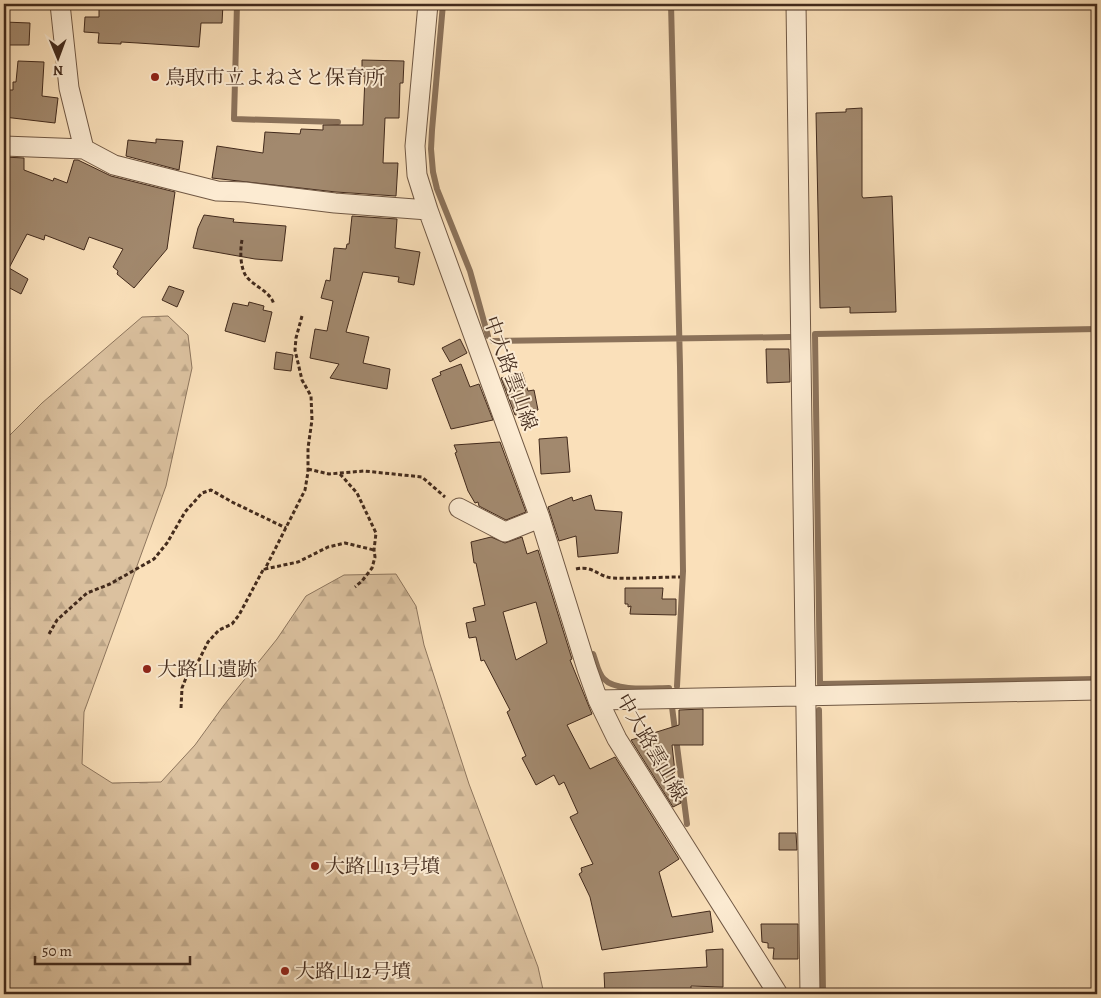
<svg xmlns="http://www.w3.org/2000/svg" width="1101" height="998" viewBox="0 0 1101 998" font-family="Alegreya,'Noto Serif JP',serif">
<defs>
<pattern id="forest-firs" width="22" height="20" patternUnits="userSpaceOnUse" patternTransform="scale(1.25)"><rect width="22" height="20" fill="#dbc19f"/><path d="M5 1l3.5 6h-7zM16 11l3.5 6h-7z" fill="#bda688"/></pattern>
</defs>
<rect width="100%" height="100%" fill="#fae0ba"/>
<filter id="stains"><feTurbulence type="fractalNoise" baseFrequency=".004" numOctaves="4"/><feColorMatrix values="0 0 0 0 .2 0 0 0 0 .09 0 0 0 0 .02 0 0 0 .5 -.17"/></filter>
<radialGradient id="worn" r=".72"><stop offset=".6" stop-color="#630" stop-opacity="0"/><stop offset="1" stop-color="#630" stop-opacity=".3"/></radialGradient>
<path fill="url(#forest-firs)" stroke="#8e765e" d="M168 316 188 335 192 368 166 486 84 712 82 764 112 783 161 782 195 745 224 705 277 639 306 596 344 575 396 574 416 606 424 645 469 784 538 967 544 994H4V538L10 532 4 522V441L42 403 142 317Z"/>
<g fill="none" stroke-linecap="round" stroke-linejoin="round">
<path stroke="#8b725a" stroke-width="6" d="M237 4 234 119 338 122
M443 4 432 130 431 149 433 172 437 189 470 271 488 336
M671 4 680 366 683 571 677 686
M1097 329 815 334 820 684 1097 679
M493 341 790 337
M593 654C596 661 598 674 604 679 616 692 652 688 669 688
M672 707 687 824
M819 710 823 994"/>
</g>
<path fill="#a2896e" stroke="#422a1c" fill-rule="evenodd" d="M99 4H223L222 23H201L199 47 138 43 121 42V44L98 43 99 33 84 32 85 17H99Z
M4 22 30 23 29 45H4Z
M362 60 404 61 403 83H400L399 118H385L383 163H398L396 196 336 192 212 178 217 146 263 153 265 132 300 134 301 129 323 130V125H363L365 76H362Z
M18 61 44 62 42 96 58 98 55 123 4 117V90H13V82H16Z
M862 108V196L863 198 892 196 896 312 850 313V307L820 308 816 113 846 112V109Z
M156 139 183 141 179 170 126 156 128 140 156 143Z
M4 157 24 158V170L53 181 54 178 67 183 74 160H78L111 176 175 192 167 249 134 288 117 274 118 271 113 267 123 249 89 237 84 250 45 235 44 240 27 234 9 268 28 279 21 294 4 285Z
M204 215 234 219 233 222 286 226 282 261 255 259 193 248 198 228Z
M352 216 397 219 395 248 420 252 414 285 398 282 399 277 363 272 346 332 369 337 363 363 390 369 387 389 330 378 339 364 310 358 315 329 327 331 333 301 321 298 326 280 330 281 334 248 346 249 347 244H349Z
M169 286 184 291 177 307 162 300Z
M249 302 264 306 263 310 272 312 265 342 225 331 233 303 248 306Z
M460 339 467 353 450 362 442 348Z
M766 349H789L790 382 767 383Z
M276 352 293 355 291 371 274 369Z
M461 364 470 387 479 384 493 420 451 429 432 379 441 375 440 372Z
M522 372 528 391 534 390 538 410 515 415 501 378Z
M567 437 570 472 541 474 539 439Z
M500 442 526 512 506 520 479 506 478 502 475 503 468 491 455 453 457 452 454 445Z
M591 495 595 510 622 512 618 553 578 557 576 536 559 541 548 507 572 497 573 501Z
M491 537 505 543 522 537 527 554 538 550 572 659 570 660 592 714 567 725 590 769 615 757 679 859 659 872 672 917 710 911 713 932 602 950 590 897 579 874 582 872 581 868 593 864 570 817 578 813 564 782 559 785 554 775 536 785 522 758 526 756 507 712 510 710 484 660 481 661 476 637 469 638 466 623 476 621 473 608 485 605 476 563H474L471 542ZM536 602 547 643 516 660 503 612Z
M625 588H663L662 599H676V615L630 614 631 606 628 607V604H625Z
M703 709V745H672L675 772 672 774 676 780 681 803 673 807 631 740 679 725V710Z
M779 833H796L797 850H779Z
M761 924H798V959H773L774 948H768V943L762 942Z
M723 949V987L691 986V994H605L604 973 707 967 706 950Z"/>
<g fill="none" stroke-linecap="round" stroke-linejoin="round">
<defs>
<path id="street" d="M60 4 69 88 84 149 114 165 217 191 245 192 335 203 428 210 540 518 587 669 598 700 617 739 778 994
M796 4 810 994
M4 146 84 149
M428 210 417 175 415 146 428 4
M459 508 505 532 540 518
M598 700 1097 690"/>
</defs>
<use href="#street" stroke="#705844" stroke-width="21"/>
<path stroke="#422a1c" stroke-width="3" stroke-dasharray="4 2.5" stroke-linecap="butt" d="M242 240C240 250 240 267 246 276 254 287 271 291 274 305
M302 316 296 338 295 350 302 380 311 396 312 420 308 448V472L305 490 265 569 298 562 328 547 345 543 374 550
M308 469 329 474 364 471 422 477 445 497
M340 474 357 493 376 533 374 550 375 557 372 568 362 581 355 587
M576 569C594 565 598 577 613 578 635 579 658 577 680 577
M49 634 57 620 87 593 110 584 154 559 167 543 185 512 202 493 211 490 232 502 286 528
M181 708 182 688 189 670 199 660 208 642 219 630 232 624 239 615 263 570"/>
<use href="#street" stroke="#fcebd2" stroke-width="19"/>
</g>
<g fill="#8f2418" stroke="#fcebd2" stroke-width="2">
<circle cx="155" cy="77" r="5"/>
<circle cx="147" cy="669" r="5"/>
<circle cx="315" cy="866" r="5"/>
<circle cx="285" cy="971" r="5"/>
</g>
<g text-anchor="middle" stroke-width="4" stroke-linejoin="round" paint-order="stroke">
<g font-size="20" fill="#422a1c" stroke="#fcebd2" text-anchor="start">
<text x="165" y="84">鳥取市立よねさと保育所</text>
<text x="157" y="676">大路山遺跡</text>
<text x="325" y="873">大路山13号墳</text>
<text x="295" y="978">大路山12号墳</text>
</g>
<g font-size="20" fill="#422a1c" stroke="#fcebd2">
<text transform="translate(511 373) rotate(70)" y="7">中大路雲山線</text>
<text transform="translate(652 747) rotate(60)" y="7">中大路雲山線</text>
</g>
</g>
<rect width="1101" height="998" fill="none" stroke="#fae0ba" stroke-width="20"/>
<rect x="5" y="5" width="1091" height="988" fill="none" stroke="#422a1c" stroke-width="2.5"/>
<rect x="10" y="10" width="1081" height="978" fill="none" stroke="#422a1c"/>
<g transform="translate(58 58) rotate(179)" stroke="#fcebd2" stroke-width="4" paint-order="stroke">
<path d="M0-4L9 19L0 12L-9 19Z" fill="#422a1c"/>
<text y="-8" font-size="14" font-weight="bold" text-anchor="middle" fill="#422a1c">N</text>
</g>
<path d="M35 956v8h155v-8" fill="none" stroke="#422a1c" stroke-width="2.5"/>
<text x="42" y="956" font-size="15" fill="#422a1c" stroke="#fcebd2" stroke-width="4" paint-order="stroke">50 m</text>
<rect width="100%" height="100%" filter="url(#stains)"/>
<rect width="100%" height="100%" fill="url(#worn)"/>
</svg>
